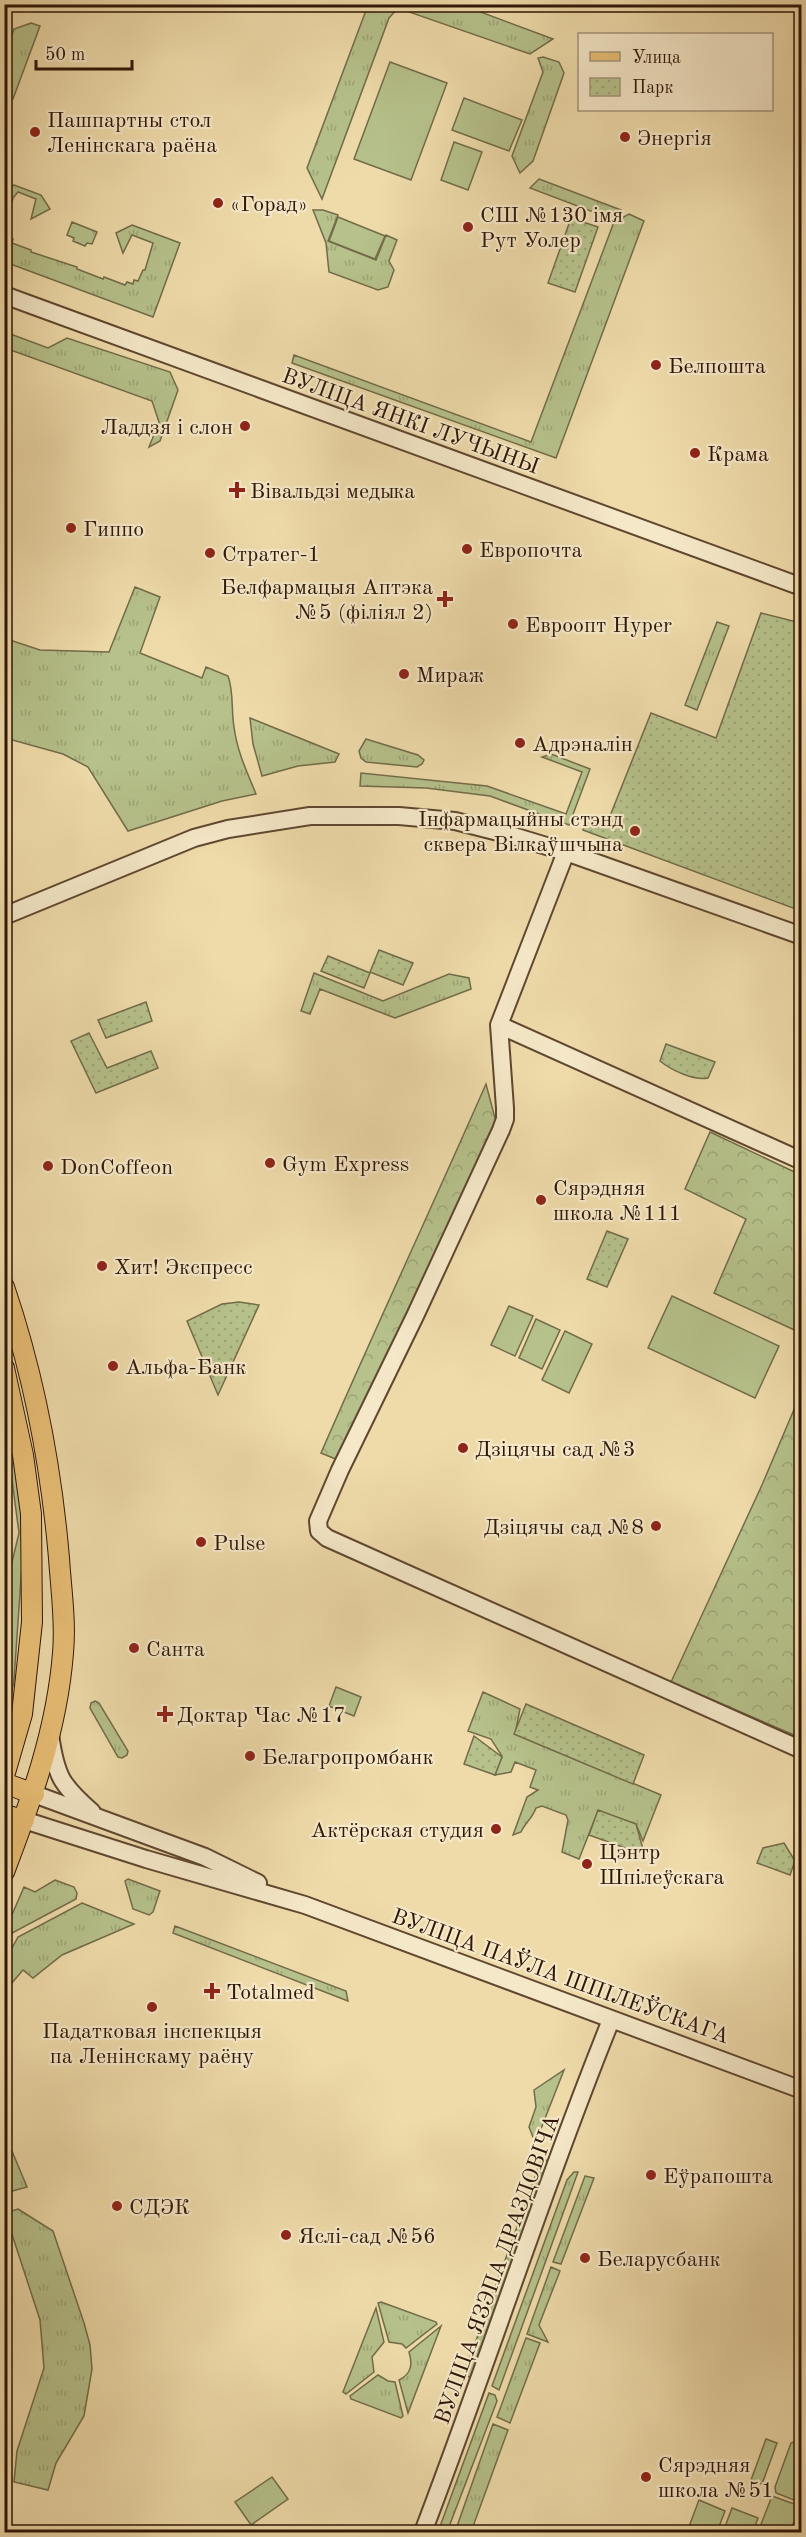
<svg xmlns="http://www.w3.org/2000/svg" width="806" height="2537" viewBox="0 0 806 2537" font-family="'Old Standard TT',serif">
<defs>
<pattern id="grass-tufts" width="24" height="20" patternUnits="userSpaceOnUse" patternTransform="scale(1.5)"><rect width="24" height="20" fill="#b6c18b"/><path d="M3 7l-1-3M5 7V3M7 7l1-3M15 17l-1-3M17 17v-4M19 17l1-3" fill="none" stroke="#9da576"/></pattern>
<pattern id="forest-crowns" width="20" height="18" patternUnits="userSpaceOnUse" patternTransform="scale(1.5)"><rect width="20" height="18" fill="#b6c18b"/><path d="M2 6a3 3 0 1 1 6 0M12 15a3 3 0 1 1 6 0" fill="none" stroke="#9da576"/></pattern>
<pattern id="park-dots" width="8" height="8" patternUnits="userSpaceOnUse" patternTransform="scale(1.5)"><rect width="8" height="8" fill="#b6c18b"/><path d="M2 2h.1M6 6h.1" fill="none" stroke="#9da576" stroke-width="1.8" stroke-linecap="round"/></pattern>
</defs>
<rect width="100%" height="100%" fill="#efdbaa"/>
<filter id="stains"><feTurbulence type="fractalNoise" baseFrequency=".00333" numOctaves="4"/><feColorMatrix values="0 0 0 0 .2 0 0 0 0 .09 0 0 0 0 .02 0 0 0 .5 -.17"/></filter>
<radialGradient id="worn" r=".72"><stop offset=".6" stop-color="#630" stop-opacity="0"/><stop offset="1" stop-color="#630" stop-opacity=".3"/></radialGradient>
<path fill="url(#grass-tufts)" stroke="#726c49" stroke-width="1.5" d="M368 5H462L553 39 530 54 398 8 389 18 322 199 307 168Z
M31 23 40 26 13 99 5 102V55L14 29Z
M543 57 559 62 564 73 533 161 520 173 512 156 543 72 538 58Z
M539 179 621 210 609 218 530 188Z
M14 185 41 195 50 209 31 219 36 199 18 192 13 198 5 226C4 213 0 190 14 185Z
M313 210H323L338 215 328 241 376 260 386 235 397 240 389 261 394 270 388 287 378 290 329 272 326 243Z
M629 214 644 221 556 458 292 363 294 355 531 442 614 222Z
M72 222 97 232 92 244 87 243 85 246 73 241 74 238 67 235Z
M132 225 180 243 153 317 5 262V232L9 233 8 237 13 239 12 243 31 250V252L77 267V269L103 279 104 277 125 285 127 282 133 284 134 280 138 281 143 270H145L153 243 132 235 123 253 116 233Z
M5 332 48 348 67 338 170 372 178 390 160 441 149 447 159 422 152 401 5 348Z
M135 587 160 597 140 653 202 678 206 667 228 676C234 692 231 710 234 727 237 751 247 772 256 794L222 801 128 831 88 767 63 754 5 738 4 638 40 650 109 652Z
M717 622 729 626 697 710 685 705Z
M250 718 339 754 335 762 298 766 262 776 253 744Z
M366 739 418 755 424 760 422 764 417 767 366 762 361 758 359 751Z
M551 754 590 769 569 825 490 796 426 788 360 786 361 773 487 786 566 814 582 772 542 757Z
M314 973 383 1001 449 974 469 978 471 989 395 1018 320 989 310 1014 301 1011Z
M5 1388 24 1535 14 1680 5 1728 4 1595 19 1533 5 1427Z
M483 1692 520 1709 515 1734 661 1795 643 1841 636 1824 598 1811 579 1859 562 1852 568 1820 566 1815 542 1806 536 1808C532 1819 525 1823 521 1832L513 1835 527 1797 538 1790 530 1787 536 1770 515 1762 511 1772 495 1775 502 1756 491 1739 468 1731Z
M95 1701 99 1703 128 1751 127 1755 122 1758 118 1757 90 1708 91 1703Z
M128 1879 160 1891 153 1912 149 1915 133 1909 125 1881Z
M55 1880 74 1887 77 1893 76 1899 12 1933 5 1946V1931L24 1887 35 1892Z
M82 1903 134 1924 62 1955 33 1978 23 1970 5 1991V1961L18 1937Z
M175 1926 346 1991 348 2001 173 1933Z
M564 2070 537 2139 533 2137 529 2127 536 2107 534 2090Z
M4 2132 27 2187 5 2193H4Z
M542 2158 549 2162 474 2380 466 2375 465 2371Z
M574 2172H578L499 2390 492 2386 567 2180Z
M585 2176 594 2178 561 2264 553 2262Z
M18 2209 53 2231 84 2323 90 2345 92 2369 84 2416 56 2463 48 2490 14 2482 17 2451 44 2368 40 2320 5 2213Z
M551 2267 560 2271 539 2325 548 2342 527 2334Z
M381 2302 436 2322 437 2324 406 2348 402 2344 389 2342 378 2303Z
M376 2308 384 2342 372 2357 374 2372 346 2394 343 2392Z
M441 2326 408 2413 399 2380C411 2374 413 2365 409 2352Z
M526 2338 540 2343 510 2423 497 2417Z
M378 2375 388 2381 395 2382 403 2416 401 2418 351 2399 350 2396Z
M489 2393 495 2395 497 2401 447 2532H438Z
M493 2424 508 2430 471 2532H455Z"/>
<path fill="url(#forest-crowns)" stroke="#726c49" stroke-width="1.5" d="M486 1084 496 1122 338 1460 321 1453C375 1329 432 1207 486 1084Z
M710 1132 801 1175V1333L714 1293 746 1219 685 1189Z
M801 1393V1738L671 1682 762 1485Z"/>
<path fill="url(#park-dots)" stroke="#726c49" stroke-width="1.5" d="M571 218 598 227 575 292 548 283Z
M761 613 801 623V911L583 830 587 819 606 826 651 713 716 738Z
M379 950 413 963 403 985 370 972Z
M328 956 370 973 364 988 321 971Z
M146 1002 152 1021 106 1038 98 1020Z
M89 1033 107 1068 151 1051 158 1068 96 1093 71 1041Z
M666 1044 715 1062 708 1078C694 1081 671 1070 660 1061Z
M607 1231 628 1239 607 1287 587 1279Z
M239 1302 259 1305 218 1395 187 1321 222 1304Z
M526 1704 644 1755 633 1784 514 1734Z
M474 1736 502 1757 495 1775 464 1764Z
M598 1810 636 1824 643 1849 642 1854 589 1835Z
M784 1843 795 1861 790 1875 757 1863 763 1848Z"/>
<path fill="#b6c18b" stroke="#726c49" stroke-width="1.5" d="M390 62 447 83 411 180 354 159Z
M464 98 522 120 509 151 452 130Z
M454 142 482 152 468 190 441 180Z
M338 217 385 236 375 259 329 241Z
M672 1296 779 1346 755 1398 648 1348Z
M509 1306 533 1316 515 1356 491 1345Z
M536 1319 560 1330 542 1369 519 1358Z
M565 1331 592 1344 569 1393 542 1380Z
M336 1687 361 1697 354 1716 329 1706Z
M766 2439 777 2443 762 2484 751 2480Z
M796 2441 802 2443V2500L799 2502 776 2493 775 2487 791 2443Z
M272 2477 288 2499 251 2525 235 2502Z
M772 2496 800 2506 790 2532H758Z
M699 2500 725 2511 717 2532H687Z
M732 2508 758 2518 753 2532H723Z"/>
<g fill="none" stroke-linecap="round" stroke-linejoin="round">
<defs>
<path id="minor" d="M4 295 802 587
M566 852 499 1025 505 1108V1119L501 1130 415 1316 340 1470 318 1521 319 1531 327 1538 802 1750
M4 916 194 838 228 829 310 816H399L455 821 510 835 566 852 802 936
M499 1025 802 1161
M50 1735C56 1776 61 1785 92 1812
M34 1794 205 1857 258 1883
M24 1820 146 1859 305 1905 802 2090
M423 2532C488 2362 543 2189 611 2020"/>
<path id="major" d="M4 1287C34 1375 51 1465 59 1558 61 1590 66 1621 63 1653 57 1730 31 1801 4 1872
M4 1368 23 1455 31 1514 32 1622 22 1714 4 1776
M4 1783 34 1794
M4 1815 24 1820"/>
</defs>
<use href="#minor" stroke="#5f4730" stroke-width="20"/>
<use href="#major" stroke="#2f1607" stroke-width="22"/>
<use href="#minor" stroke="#f5e8c8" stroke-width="16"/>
<use href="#major" stroke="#e8be75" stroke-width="20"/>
</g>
<g fill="#8f2418" stroke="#f5e8c8" stroke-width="2">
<circle cx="35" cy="132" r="6"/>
<circle cx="625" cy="137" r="6"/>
<circle cx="218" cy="203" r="6"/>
<circle cx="468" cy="227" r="6"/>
<circle cx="656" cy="365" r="6"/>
<circle cx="245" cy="426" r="6"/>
<circle cx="695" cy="453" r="6"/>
<path d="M234 481h6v6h6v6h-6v6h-6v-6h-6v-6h6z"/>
<circle cx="71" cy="528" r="6"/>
<circle cx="467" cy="549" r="6"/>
<circle cx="210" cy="553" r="6"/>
<path d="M442 590h6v6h6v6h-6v6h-6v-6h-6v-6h6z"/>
<circle cx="513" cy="624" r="6"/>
<circle cx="404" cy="674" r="6"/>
<circle cx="520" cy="743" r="6"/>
<circle cx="635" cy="831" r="6"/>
<circle cx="270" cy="1163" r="6"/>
<circle cx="48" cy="1166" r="6"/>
<circle cx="541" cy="1200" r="6"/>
<circle cx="102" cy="1266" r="6"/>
<circle cx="113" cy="1366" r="6"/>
<circle cx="463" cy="1448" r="6"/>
<circle cx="656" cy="1526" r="6"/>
<circle cx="201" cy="1542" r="6"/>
<circle cx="134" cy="1648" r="6"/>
<path d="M162 1705h6v6h6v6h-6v6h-6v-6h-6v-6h6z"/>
<circle cx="250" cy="1756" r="6"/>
<circle cx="496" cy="1829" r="6"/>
<circle cx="587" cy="1864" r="6"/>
<path d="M209 1982h6v6h6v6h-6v6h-6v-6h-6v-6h6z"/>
<circle cx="152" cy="2007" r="6"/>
<circle cx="651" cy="2175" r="6"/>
<circle cx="117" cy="2206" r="6"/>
<circle cx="286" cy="2235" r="6"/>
<circle cx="585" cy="2258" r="6"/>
<circle cx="646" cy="2477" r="6"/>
</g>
<g text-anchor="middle" stroke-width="4.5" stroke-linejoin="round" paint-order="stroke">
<g font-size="22" fill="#2f1607" stroke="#f5e8c8" text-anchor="start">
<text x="47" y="127">Пашпартны стол<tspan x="47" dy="25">Ленінскага раёна</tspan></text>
<text x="637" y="145">Энергія</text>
<text x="230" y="211">«Горад»</text>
<text x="480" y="222">СШ №130 імя<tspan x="480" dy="25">Рут Уолер</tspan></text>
<text x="668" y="373">Белпошта</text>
<text x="233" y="434" text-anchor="end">Ладдзя і слон</text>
<text x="707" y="461">Крама</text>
<text x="250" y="498">Вівальдзі медыка</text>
<text x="83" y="536">Гиппо</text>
<text x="479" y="557">Европочта</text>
<text x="222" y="561">Стратег-1</text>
<text x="433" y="594" text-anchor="end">Белфармацыя Аптэка<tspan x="433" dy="25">№5 (філіял 2)</tspan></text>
<text x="525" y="632">Евроопт Hyper</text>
<text x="416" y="682">Мираж</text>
<text x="532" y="751">Адрэналін</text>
<text x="623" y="826" text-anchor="end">Інфармацыйны стэнд<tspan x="623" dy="25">сквера Вілкаўшчына</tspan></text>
<text x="282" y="1171">Gym Express</text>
<text x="60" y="1174">DonCoffeon</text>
<text x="553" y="1195">Сярэдняя<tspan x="553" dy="25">школа №111</tspan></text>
<text x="114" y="1274">Хит! Экспресс</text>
<text x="125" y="1374">Альфа-Банк</text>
<text x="475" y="1456">Дзіцячы сад №3</text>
<text x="644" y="1534" text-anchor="end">Дзіцячы сад №8</text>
<text x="213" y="1550">Pulse</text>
<text x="146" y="1656">Санта</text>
<text x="177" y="1722">Доктар Час №17</text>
<text x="262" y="1764">Белагропромбанк</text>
<text x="484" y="1837" text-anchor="end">Актёрская студия</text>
<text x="599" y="1859">Цэнтр<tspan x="599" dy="25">Шпілеўскага</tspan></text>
<text x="226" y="1999">Totalmed</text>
<text x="152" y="2038" text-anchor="middle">Падатковая інспекцыя<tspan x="152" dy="25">па Ленінскаму раёну</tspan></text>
<text x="663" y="2183">Еўрапошта</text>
<text x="129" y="2214">СДЭК</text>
<text x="298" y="2243">Яслі-сад №56</text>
<text x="597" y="2266">Беларусбанк</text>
<text x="658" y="2472">Сярэдняя<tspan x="658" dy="25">школа №51</tspan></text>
</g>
<g font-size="22" fill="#2f1607" stroke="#f5e8c8">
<text transform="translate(411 420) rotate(20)" y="8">ВУЛІЦА ЯНКІ ЛУЧЫНЫ</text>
<text transform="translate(561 1975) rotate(20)" y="8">ВУЛІЦА ПАЎЛА ШПІЛЕЎСКАГА</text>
<text transform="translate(496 2269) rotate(-70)" y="8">ВУЛІЦА ЯЗЭПА ДРАЗДОВІЧА</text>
</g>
</g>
<rect width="806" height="2537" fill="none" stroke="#efdbaa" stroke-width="24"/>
<rect x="6" y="6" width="794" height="2525" fill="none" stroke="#2f1607" stroke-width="3"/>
<rect x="12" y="12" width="782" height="2513" fill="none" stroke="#2f1607" stroke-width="1.5"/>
<rect x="578" y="33" width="195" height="78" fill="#f5e8c8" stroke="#a6947b" stroke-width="1.5"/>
<rect x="590" y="52" width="30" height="9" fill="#e8be75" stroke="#a6947b" stroke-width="1.5"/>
<text x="632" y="63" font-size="18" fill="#2f1607">Улица</text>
<rect x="590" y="78" width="30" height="18" fill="url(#park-dots)" stroke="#a6947b" stroke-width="1.5"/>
<text x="632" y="93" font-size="18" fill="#2f1607">Парк</text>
<path d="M36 60v9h96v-9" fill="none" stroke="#2f1607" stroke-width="3"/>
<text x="45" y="60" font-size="18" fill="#2f1607" stroke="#f5e8c8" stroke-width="4.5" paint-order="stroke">50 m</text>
<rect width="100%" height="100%" filter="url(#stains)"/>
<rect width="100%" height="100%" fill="url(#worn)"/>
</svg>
